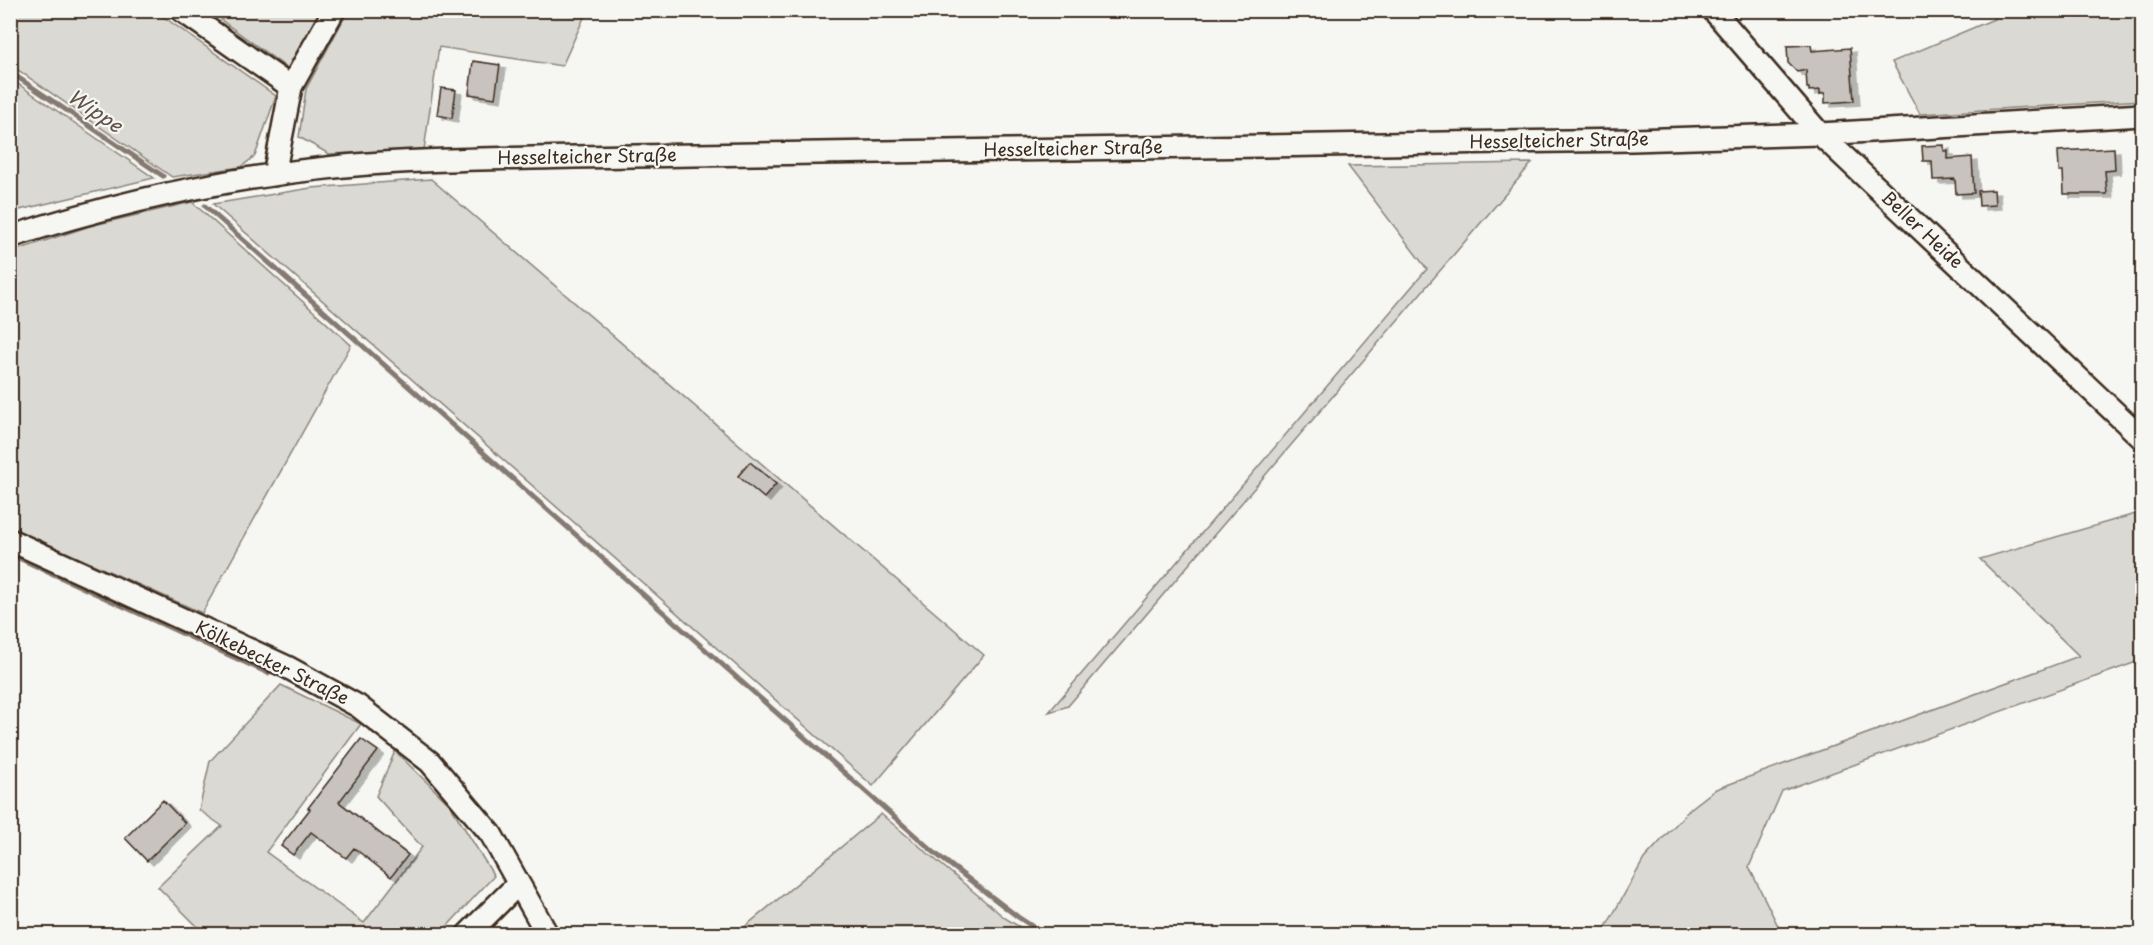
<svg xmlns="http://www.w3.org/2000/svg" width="2153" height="945" viewBox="0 0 2153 945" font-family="'Playpen Sans',sans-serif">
<defs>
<filter id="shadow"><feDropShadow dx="6" dy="4" stdDeviation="0" flood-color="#0004"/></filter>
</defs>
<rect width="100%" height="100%" fill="#f6f6f2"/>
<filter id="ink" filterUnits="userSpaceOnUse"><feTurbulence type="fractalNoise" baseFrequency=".0167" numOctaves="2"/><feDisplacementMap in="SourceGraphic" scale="12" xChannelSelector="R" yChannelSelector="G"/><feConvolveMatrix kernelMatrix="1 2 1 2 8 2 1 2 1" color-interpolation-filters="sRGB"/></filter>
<g filter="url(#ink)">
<path fill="#dad9d3" stroke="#8a8278" stroke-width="1.5" d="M11 10 155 11 276 96 255 156 241 167 172 177 11 65Z
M228 11H323L290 70 221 20Z
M348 11V10L587 11 562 66 439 47 424 150 329 154 299 137 306 89Z
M1993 11H2142V100L1920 114 1892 62 1994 19Z
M11 79 154 178 11 212Z
M1532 163 1068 706 1049 712 1427 269 1348 166Z
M431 179 984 655 873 786 213 204 311 188Z
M192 202 351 345 202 613 10 527 11 252 90 226Z
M2142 512V660L1782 791 1749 867 1782 934H1602L1644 859 1690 809 1716 789 2079 656 1980 559Z
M281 685 361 724 266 852 364 923 422 847 376 796 395 751 450 805 494 876 440 934H205L158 887 222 826 199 810 210 761Z
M881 814 1005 918 1031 934H736Z"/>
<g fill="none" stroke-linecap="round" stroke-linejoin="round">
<path stroke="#857a71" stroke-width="5" d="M10 72 163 176
M205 206 936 854 1018 917 1044 934
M10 554 268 673"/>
</g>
<path fill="#c8c3be" stroke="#3b2a1e" stroke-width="1.5" filter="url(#shadow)" d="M1811 45 1812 51 1850 48 1854 101 1825 103V93L1820 94V90L1809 91V88H1807L1806 70 1797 72 1788 63 1787 46Z
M473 61 500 65 495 98 469 94Z
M441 88 456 90 452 118 437 115Z
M1944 145V151H1948V159L1972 157 1974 193 1956 194 1955 179 1933 180 1932 161H1923L1922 146Z
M2114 148 2115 170 2105 171 2107 194H2064L2063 171H2059L2058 151Z
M1994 190 1995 205 1979 206 1978 191Z
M750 462 776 484 764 498 738 476Z
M361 739 378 751 339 802 408 855 391 877 354 848 346 858 311 832 293 855 281 846 310 809 308 808Z
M163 800 185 823 147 861 125 838Z"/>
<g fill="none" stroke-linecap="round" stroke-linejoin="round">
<defs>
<path id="minor" d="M181 10 291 87
M1713 10 1820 134 2142 438
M274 175 291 87 334 10
M10 237C118 202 231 177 344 166 421 159 498 159 575 157L1633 140 1820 134 2142 115
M10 540 287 667 358 706 430 762 491 834 547 934
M468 934 518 884"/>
</defs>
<use href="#minor" stroke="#3b2a1e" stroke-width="26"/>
<use href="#minor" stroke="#f6f6f2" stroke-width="21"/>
</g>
</g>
<g text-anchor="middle" stroke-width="4.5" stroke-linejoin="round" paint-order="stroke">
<g font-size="18" fill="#3b2a1e" stroke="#f6f6f2">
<text transform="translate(1559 141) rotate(-1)" y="6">Hesselteicher Straße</text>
<text transform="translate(1073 149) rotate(-1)" y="6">Hesselteicher Straße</text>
<text transform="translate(587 157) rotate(-1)" y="6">Hesselteicher Straße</text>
<text transform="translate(1922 230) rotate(43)" y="6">Beller Heide</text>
<text transform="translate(272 663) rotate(26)" y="6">Kölkebecker Straße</text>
</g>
<g font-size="20" font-style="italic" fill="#605248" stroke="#f6f6f2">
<text transform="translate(95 111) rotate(34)" y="7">Wippe</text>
</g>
</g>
<rect width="2153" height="945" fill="none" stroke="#f6f6f2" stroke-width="36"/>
<rect x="18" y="18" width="2117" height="909" fill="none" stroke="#3b2a1e" stroke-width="2" filter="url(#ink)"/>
</svg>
